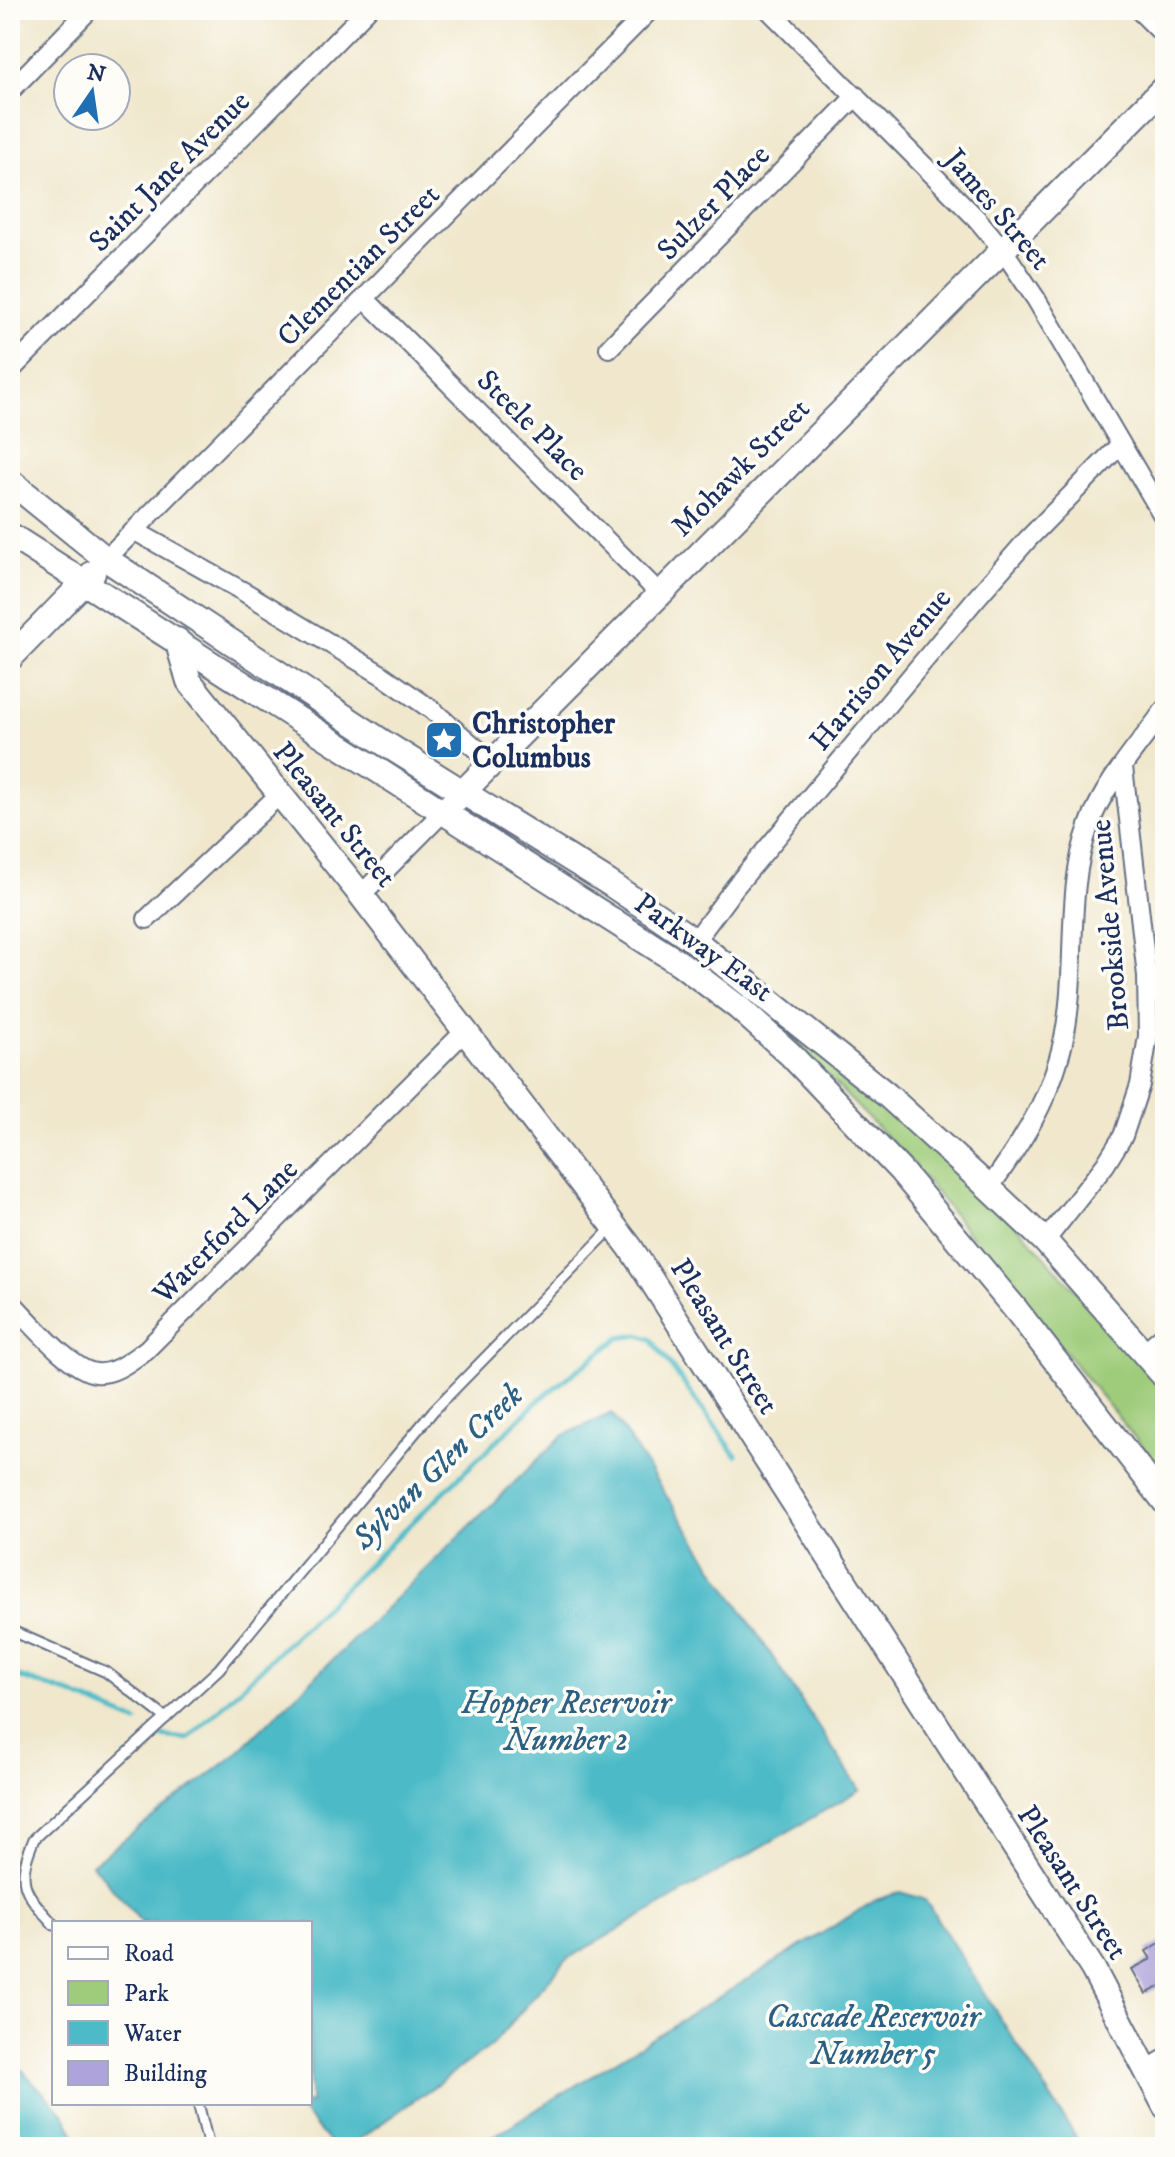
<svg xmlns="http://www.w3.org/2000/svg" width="1175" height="2157" viewBox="0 0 1175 2157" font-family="'IM FELL DW Pica',serif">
<rect width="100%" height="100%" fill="#fdfcf7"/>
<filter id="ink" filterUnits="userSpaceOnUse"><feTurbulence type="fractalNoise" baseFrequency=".0125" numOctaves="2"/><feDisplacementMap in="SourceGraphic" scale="16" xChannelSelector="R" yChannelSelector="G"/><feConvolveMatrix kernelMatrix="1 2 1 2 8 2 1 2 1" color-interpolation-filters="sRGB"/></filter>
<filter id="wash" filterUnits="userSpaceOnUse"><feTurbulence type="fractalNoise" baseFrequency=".006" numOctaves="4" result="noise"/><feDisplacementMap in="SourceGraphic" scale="32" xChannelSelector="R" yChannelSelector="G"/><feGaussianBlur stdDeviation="1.8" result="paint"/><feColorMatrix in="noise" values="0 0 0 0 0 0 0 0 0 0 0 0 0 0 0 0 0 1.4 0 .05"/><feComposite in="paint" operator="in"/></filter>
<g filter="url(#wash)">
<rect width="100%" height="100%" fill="#f0e7cc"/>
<path fill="#9fcc7a" stroke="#5d7e6c" stroke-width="2" d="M703 961 830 1060 1009 1216 1165 1391V1475L910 1161 813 1061 751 1003 702 963Z"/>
<path fill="#4dbbc7" stroke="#347592" stroke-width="2" d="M612 1413 860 1790 566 1960 491 2046 348 2147H333L296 2103H310V1923H142L92 1864 234 1756 562 1436Z
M901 1892 925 1900 1082 2147H476L876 1900Z
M10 2057 65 2116 82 2147H10Z"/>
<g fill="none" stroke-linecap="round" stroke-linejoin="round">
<path stroke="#4dbbc7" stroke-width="5" d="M10 1674 74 1695 137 1722
M160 1736 188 1739 541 1398 619 1338 639 1335 651 1339 736 1455"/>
</g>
<g id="blocks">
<path fill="#afa3dc" d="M1165 1940V1984L1146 1994 1132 1969 1151 1959 1146 1951Z"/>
</g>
</g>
<g filter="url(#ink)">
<use href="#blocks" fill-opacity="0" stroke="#666f84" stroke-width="2"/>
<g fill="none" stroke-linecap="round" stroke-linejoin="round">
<defs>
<path id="service" d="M10 1630 106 1672 166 1718
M54 1925C24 1891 15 1884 34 1839L219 1669 434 1410 612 1228
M198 2103 209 2147"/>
<path id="minor" d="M769 10 977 219 1003 250 1036 299 1165 519
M1139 10 1165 36
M10 91 89 10
M365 299 659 593
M609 348 856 96
M10 371 367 10
M135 531 246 593 382 675 432 710 492 762
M106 559 650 10
M361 895 443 812
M147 919 279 795
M695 941 735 887 973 602 1028 539 1121 444
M989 1188C1029 1133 1060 1082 1068 1013 1076 951 1067 886 1089 826 1104 783 1139 746 1165 709
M1045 1241 1105 1165 1123 1136 1140 1085 1148 1036 1147 976 1123 767
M10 1301C28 1319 71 1371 96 1373 115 1375 131 1360 146 1350L465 1031
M1144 1352 1165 1334
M1147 2070 1165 2059"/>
<path id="tertiary" d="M10 481 106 559 384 743 609 883 695 941 887 1095 989 1188 1045 1241 1165 1377
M10 535 681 964 739 1008 790 1054 901 1171 1017 1311 1165 1502
M177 640 189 681 361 895 630 1247 1093 1969 1165 2106
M10 658 93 573
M453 802 1165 87"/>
</defs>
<use href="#service" stroke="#666f84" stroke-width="13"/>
<use href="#minor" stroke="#666f84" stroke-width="22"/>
<use href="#tertiary" stroke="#666f84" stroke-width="28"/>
<use href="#service" stroke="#fff" stroke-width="9"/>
<use href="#minor" stroke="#fff" stroke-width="18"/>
<use href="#tertiary" stroke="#fff" stroke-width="24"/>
</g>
</g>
<defs>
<symbol id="sight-square" viewBox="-11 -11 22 22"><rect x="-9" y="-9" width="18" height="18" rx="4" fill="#1f6fb2" stroke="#fdfcf7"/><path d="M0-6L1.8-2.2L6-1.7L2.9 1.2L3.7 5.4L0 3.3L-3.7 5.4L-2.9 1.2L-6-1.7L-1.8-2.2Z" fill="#fff"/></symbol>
</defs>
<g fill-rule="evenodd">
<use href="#sight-square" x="422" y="718" width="44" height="44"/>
</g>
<g text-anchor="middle" stroke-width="7" stroke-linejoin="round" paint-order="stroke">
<g font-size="30" fill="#1b2f5e" stroke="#fdfcf7">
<text transform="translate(169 171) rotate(-45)" y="10">Saint Jane Avenue</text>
<text transform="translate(713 202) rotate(-46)" y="10">Sulzer Place</text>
<text transform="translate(998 209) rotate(50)" y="10">James Street</text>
<text transform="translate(358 265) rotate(-45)" y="10">Clementian Street</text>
<text transform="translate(533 425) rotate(45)" y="10">Steele Place</text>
<text transform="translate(740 467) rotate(-45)" y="10">Mohawk Street</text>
<text transform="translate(880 669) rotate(-50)" y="10">Harrison Avenue</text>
<text transform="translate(335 814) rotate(51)" y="10">Pleasant Street</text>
<text transform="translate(1109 925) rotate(-95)" y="10">Brookside Avenue</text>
<text transform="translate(704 947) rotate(36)" y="10">Parkway East</text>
<text transform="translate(225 1231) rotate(-45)" y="10">Waterford Lane</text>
<text transform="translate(725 1336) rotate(58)" y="10">Pleasant Street</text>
<text transform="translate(1073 1882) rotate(57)" y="10">Pleasant Street</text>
</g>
<g font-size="30" font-weight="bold" fill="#1b2f5e" stroke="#fdfcf7" text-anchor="start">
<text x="472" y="733">Christopher<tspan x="472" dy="34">Columbus</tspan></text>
</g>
<g font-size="32" font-style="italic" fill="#2c6083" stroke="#fdfcf7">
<text transform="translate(437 1466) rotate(-44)" y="11">Sylvan Glen Creek</text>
<text x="566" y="1713">Hopper Reservoir<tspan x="566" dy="37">Number 2</tspan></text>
<text x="873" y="2027">Cascade Reservoir<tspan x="873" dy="37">Number 5</tspan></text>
</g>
</g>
<rect width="1175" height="2157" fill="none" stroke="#fdfcf7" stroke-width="40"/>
<rect x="52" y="1921" width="260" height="184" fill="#fdfcf7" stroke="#a3aaba" stroke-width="2"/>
<rect x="68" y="1947" width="40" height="12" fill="#ffffff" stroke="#a3aaba" stroke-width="2"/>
<text x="124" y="1961" font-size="24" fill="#1b2f5e">Road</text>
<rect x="68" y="1981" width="40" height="24" fill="#9fcc7a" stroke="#a3aaba" stroke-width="2"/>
<text x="124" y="2001" font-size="24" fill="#1b2f5e">Park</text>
<rect x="68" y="2021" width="40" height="24" fill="#4dbbc7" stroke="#a3aaba" stroke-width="2"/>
<text x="124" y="2041" font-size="24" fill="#1b2f5e">Water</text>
<rect x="68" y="2061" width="40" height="24" fill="#afa3dc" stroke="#a3aaba" stroke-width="2"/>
<text x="124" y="2081" font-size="24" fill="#1b2f5e">Building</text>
<g transform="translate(92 92) rotate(13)"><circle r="38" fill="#fdfcf7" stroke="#a3aaba" stroke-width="2"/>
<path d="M0-6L14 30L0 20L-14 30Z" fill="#1f6fb2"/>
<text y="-12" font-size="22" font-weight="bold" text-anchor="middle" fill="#1b2f5e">N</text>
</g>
</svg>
